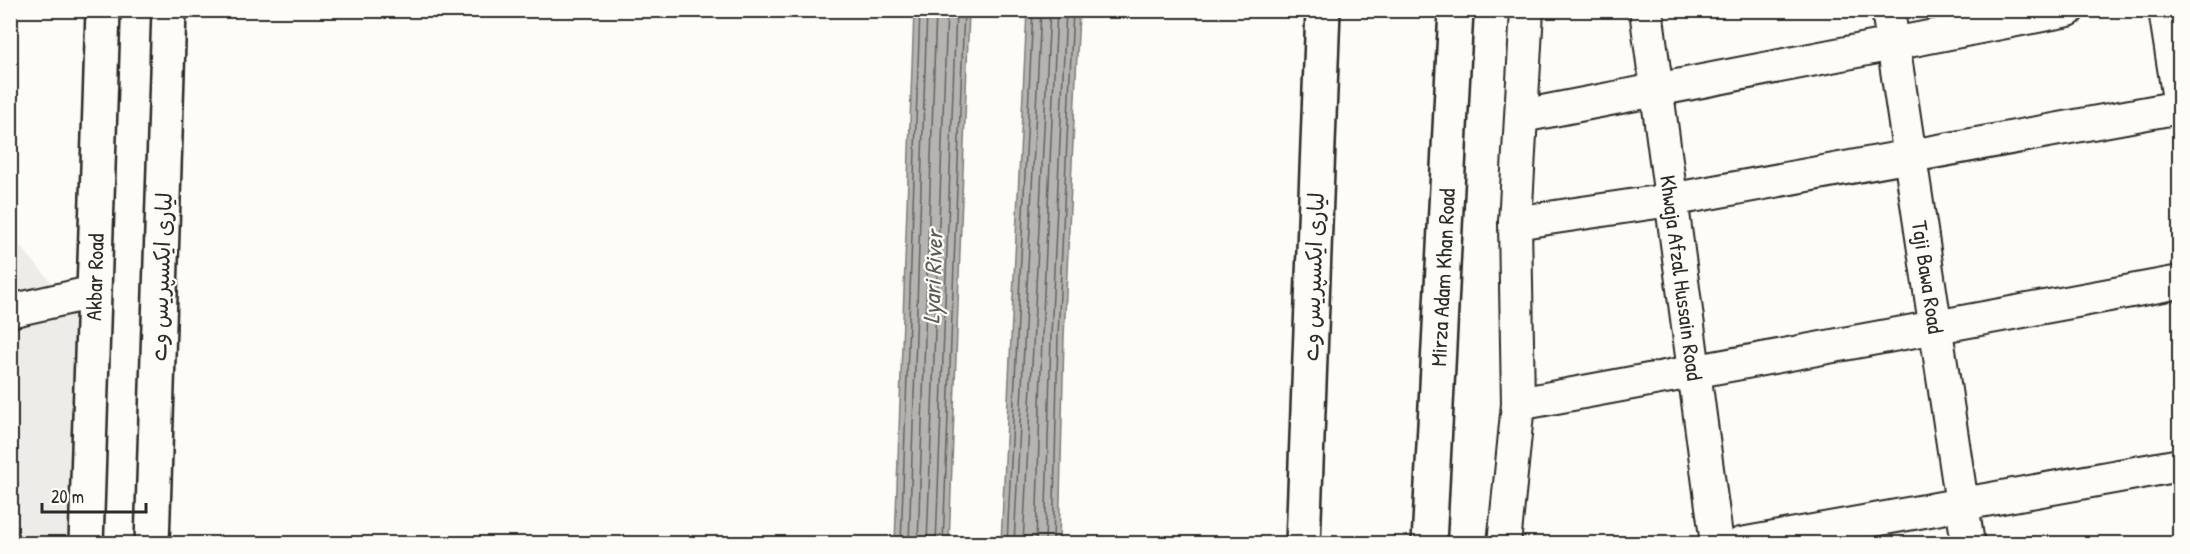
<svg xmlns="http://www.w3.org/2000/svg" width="2190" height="554" viewBox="0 0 2190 554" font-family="'Patrick Hand','Playpen Sans Arabic',sans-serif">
<rect width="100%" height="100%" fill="#fdfcf7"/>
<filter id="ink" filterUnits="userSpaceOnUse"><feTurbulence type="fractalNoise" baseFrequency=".0167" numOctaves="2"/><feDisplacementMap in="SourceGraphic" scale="12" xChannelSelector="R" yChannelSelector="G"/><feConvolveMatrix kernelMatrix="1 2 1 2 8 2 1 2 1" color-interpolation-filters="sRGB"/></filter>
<g filter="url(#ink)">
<path fill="#edece8" d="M10 234 84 320 73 543H11Z"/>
<path fill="#b5b4b1" stroke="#7e7d7b" stroke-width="1.5" d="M914 11H969L949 543H895Z
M1027 11H1079L1064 337 1059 543H1001Z"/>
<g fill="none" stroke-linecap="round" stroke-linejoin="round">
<path stroke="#626261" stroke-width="1.5" d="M901 544 920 10
M909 544 927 10
M918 544 936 10
M927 544 947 10
M936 544 956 10
M943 544 964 10
M1007 544 1033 10
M1014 544 1041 10
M1023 544 1050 10
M1036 544 1042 336 1057 10
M1045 544 1051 336 1066 10
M1053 544 1058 336 1073 10"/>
<defs>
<g id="street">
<path id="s1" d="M1646 10 1717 544"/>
<path id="s2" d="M1888 10 1968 544"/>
<path d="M2165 10 2180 106"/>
<path d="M1522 116 2068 10"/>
<path d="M1515 223 1670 200 2180 107"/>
<path d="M10 311 94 292"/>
<path d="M1518 404 2180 282"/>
<path d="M1504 544 1518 404 1515 223 1527 10"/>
<path d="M1741 544 2180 465"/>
</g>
<g id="secondary">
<path id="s3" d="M86 544 103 10"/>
<path id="s4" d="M1429 544 1456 10"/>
</g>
<path id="highway" d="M152 544 169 10
M1303 544 1323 10"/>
</defs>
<use href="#street" stroke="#2b2b2b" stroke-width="36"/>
<use href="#secondary" stroke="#2b2b2b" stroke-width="38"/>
<use href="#highway" stroke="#2b2b2b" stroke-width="38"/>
<use href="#street" stroke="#fdfcf7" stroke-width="32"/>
<use href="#secondary" stroke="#fdfcf7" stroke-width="33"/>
<use href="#highway" stroke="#fdfcf7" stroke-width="33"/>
</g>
</g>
<g text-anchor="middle" stroke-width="4.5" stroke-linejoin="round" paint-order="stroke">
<g font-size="22" fill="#2b2b2b" stroke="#fdfcf7">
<text dy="8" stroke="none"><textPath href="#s3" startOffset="267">Akbar Road</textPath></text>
<text transform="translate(161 277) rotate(-88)" y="8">لیاری ایکسپریس وے</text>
<text transform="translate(1313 277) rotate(-88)" y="8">لیاری ایکسپریس وے</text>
<text dy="8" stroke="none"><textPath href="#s4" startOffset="267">Mirza Adam Khan Road</textPath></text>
<text dy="8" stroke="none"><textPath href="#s1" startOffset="270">Khwaja Afzal Hussain Road</textPath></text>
<text dy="8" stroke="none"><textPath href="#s2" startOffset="270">Taji Bawa Road</textPath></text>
</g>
<g font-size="24" font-style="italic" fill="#5b5b5a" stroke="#fdfcf7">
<text transform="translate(933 277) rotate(-88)" y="8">Lyari River</text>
</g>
</g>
<rect width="2190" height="554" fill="none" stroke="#fdfcf7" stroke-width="36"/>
<rect x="18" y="18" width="2154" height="518" fill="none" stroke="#2b2b2b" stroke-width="2" filter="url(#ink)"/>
<path d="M42 503v9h104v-9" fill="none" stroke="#2b2b2b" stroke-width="3"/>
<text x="51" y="503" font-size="18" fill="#2b2b2b" stroke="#fdfcf7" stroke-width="4.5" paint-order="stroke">20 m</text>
</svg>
